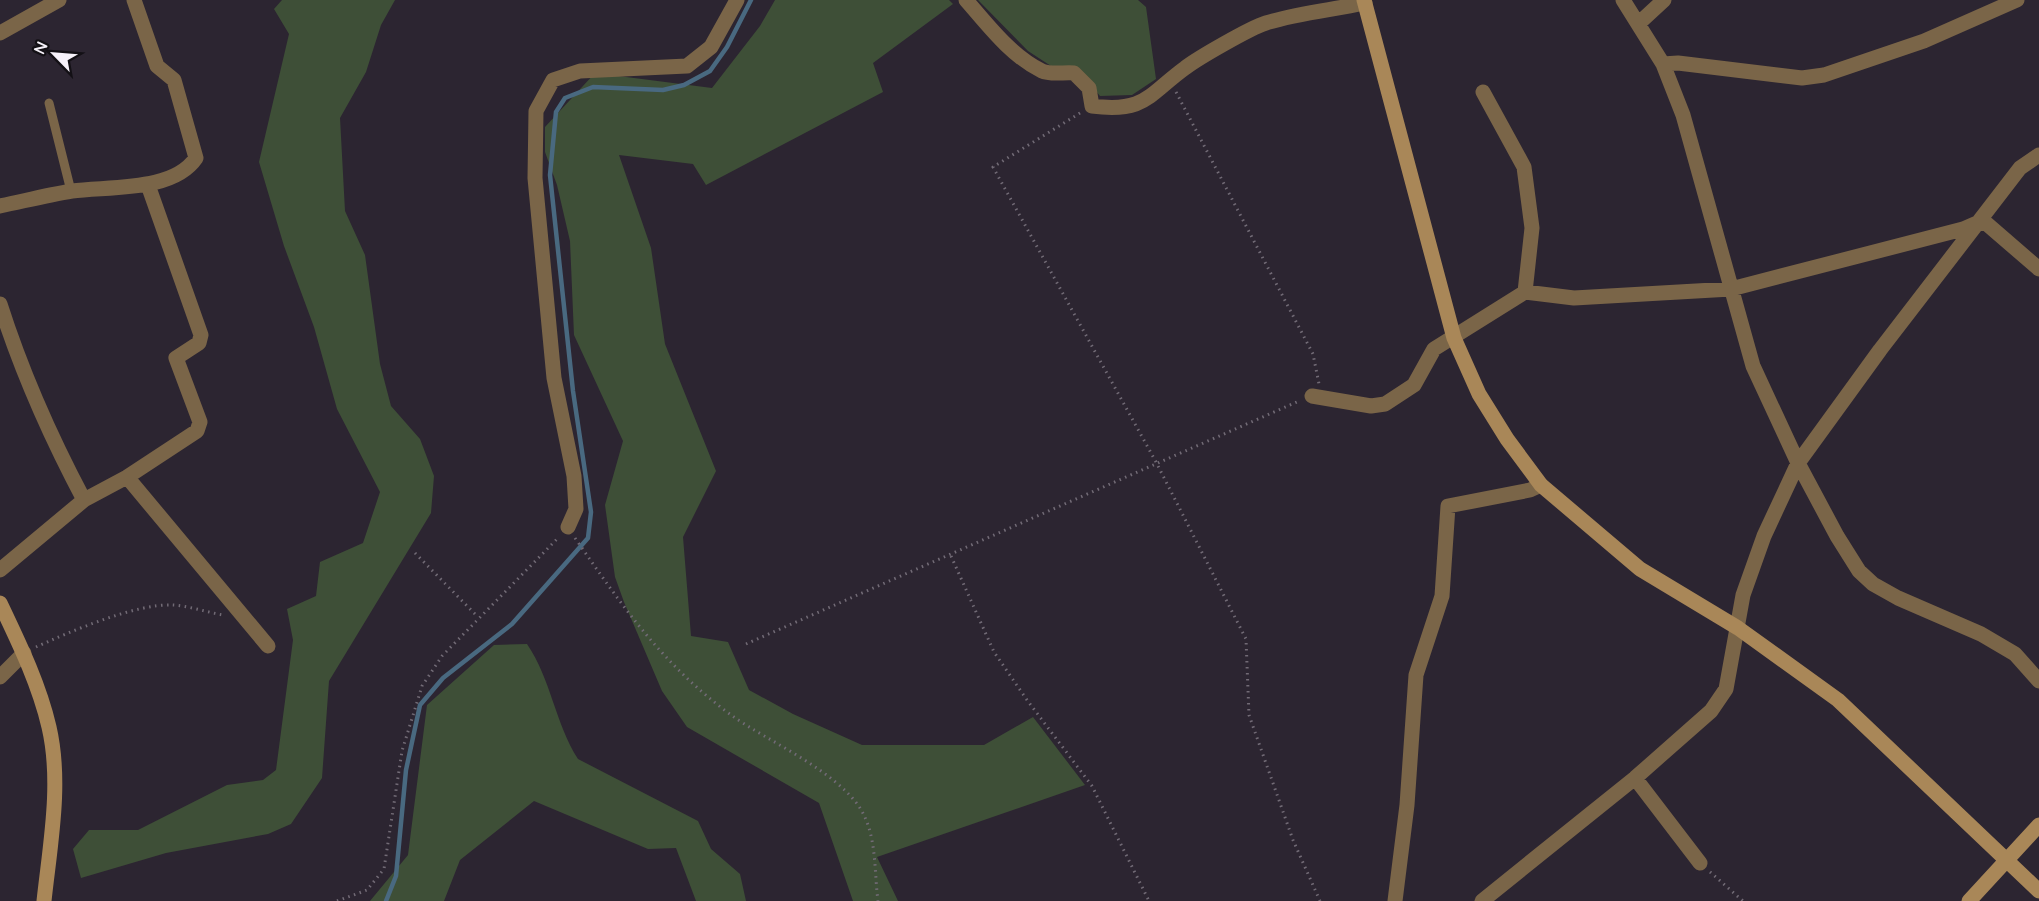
<svg xmlns="http://www.w3.org/2000/svg" width="2039" height="901" viewBox="0 0 2039 901" font-family="Quicksand,sans-serif">
<rect width="100%" height="100%" fill="#2c2531"/>
<path fill="#3e4f37" d="M282 0H395L381 25 366 72 340 118 345 211 365 255 380 364 391 406 420 439 434 476 431 513 329 681 322 778 291 824 268 834 166 853 81 878 73 849 89 830H138L227 785 263 780 276 770 293 640 287 609 316 596 320 562 363 543 380 492 337 409 314 327 284 246 259 162 289 34 274 9Z
M775 0H949L953 4 873 63 883 92 706 185 693 164 619 155 651 248 665 344 716 471 683 537 691 636 728 642 749 690 793 714 862 745H984L1033 717 1085 785 877 857 898 901H853L819 803 687 727 662 691 624 602 615 577 605 505 623 441 574 335 570 241 557 185 545 152V127L595 73 712 88 760 26Z
M978 0H1138L1146 7 1156 79 1132 95 1100 96 1077 68 1051 66 1028 51Z
M527 644C551 679 555 723 578 759L698 821 711 849 740 874 746 901H696L676 848 648 849 534 801 460 860 444 901H370L408 855 427 705 494 645Z"/>
<g fill="none" stroke-linecap="round" stroke-linejoin="round">
<path stroke="#496980" stroke-width="4.5" d="M386 901 396 876 406 770 420 705 443 678 512 624 588 538 591 512 573 391 550 175 556 112 565 98 593 87 663 90 684 85 710 71 727 47 751 0"/>
<path stroke="#726b76" stroke-width="3" stroke-dasharray="1.5 4.5" stroke-linecap="butt" d="M1176 92 1313 354 1319 384
M1080 113 993 167 1156 462 1246 639 1249 715 1293 840 1320 901
M575 538C623 607 662 664 731 715 769 742 835 770 860 808 877 835 874 870 878 901
M415 553 478 617
M951 556 994 652 1027 700 1092 786 1149 901
M746 644 1299 401
M36 647C69 632 137 603 173 605 189 606 206 612 223 615
M1710 872 1743 901
M337 901 367 890 384 869 402 751 422 686 442 656 558 538"/>
<path stroke="#7a6548" stroke-width="9" d="M49 103 71 191"/>
<path stroke="#7a6548" stroke-width="15" d="M966 0C988 25 1011 56 1042 71 1050 75 1065 72 1074 73L1089 88 1092 106C1145 113 1148 95 1185 68 1198 58 1250 28 1266 23 1297 13 1332 10 1365 3
M1623 0 1663 64 1683 115 1753 366 1798 463 1837 536 1859 571 1873 584 1898 598 1981 634 2015 654 2039 681
M1638 24 1664 0
M0 33 59 0
M1663 64 1678 63 1802 78 1824 75 1924 41 2017 0
M1483 92 1524 167 1532 228 1525 292
M0 206C24 201 48 195 72 191 109 186 173 192 196 158L174 80 157 66 134 0
M0 304C22 373 50 436 84 500
M1312 396 1371 406 1385 404 1414 385 1434 349 1525 292 1574 298 1731 289 1963 229 1979 222 1987 224 2039 269
M127 477 268 646
M568 527 576 509 574 476 554 378 535 178 536 111 553 80 580 71 687 66 711 47 737 0
M0 570 84 500 127 477 197 431 200 422 176 358 199 343 201 335 148 185
M0 677 24 653
M1635 778 1700 863
M1395 901 1407 805 1416 675 1442 596 1448 506 1530 490 1541 485
M1482 901 1635 778 1711 711 1726 689 1743 595 1764 536 1798 463 1880 350 2020 168 2039 155"/>
<path stroke="#a98758" stroke-width="15" d="M1364 0 1454 338 1479 394 1507 439 1541 485 1640 569 1738 628 1838 700 2039 891
M0 603C19 643 39 684 49 727 62 783 50 845 44 901
M1969 901 2039 825"/>
</g>
<g transform="translate(54 54) rotate(295)" stroke="#131015" stroke-width="4.5" paint-order="stroke">
<path d="M0-4.5L10 22L0 15L-10 22Z" fill="#f6f1f9"/>
<text y="-9" font-size="16" font-weight="bold" text-anchor="middle" fill="#f6f1f9">N</text>
</g>
</svg>
